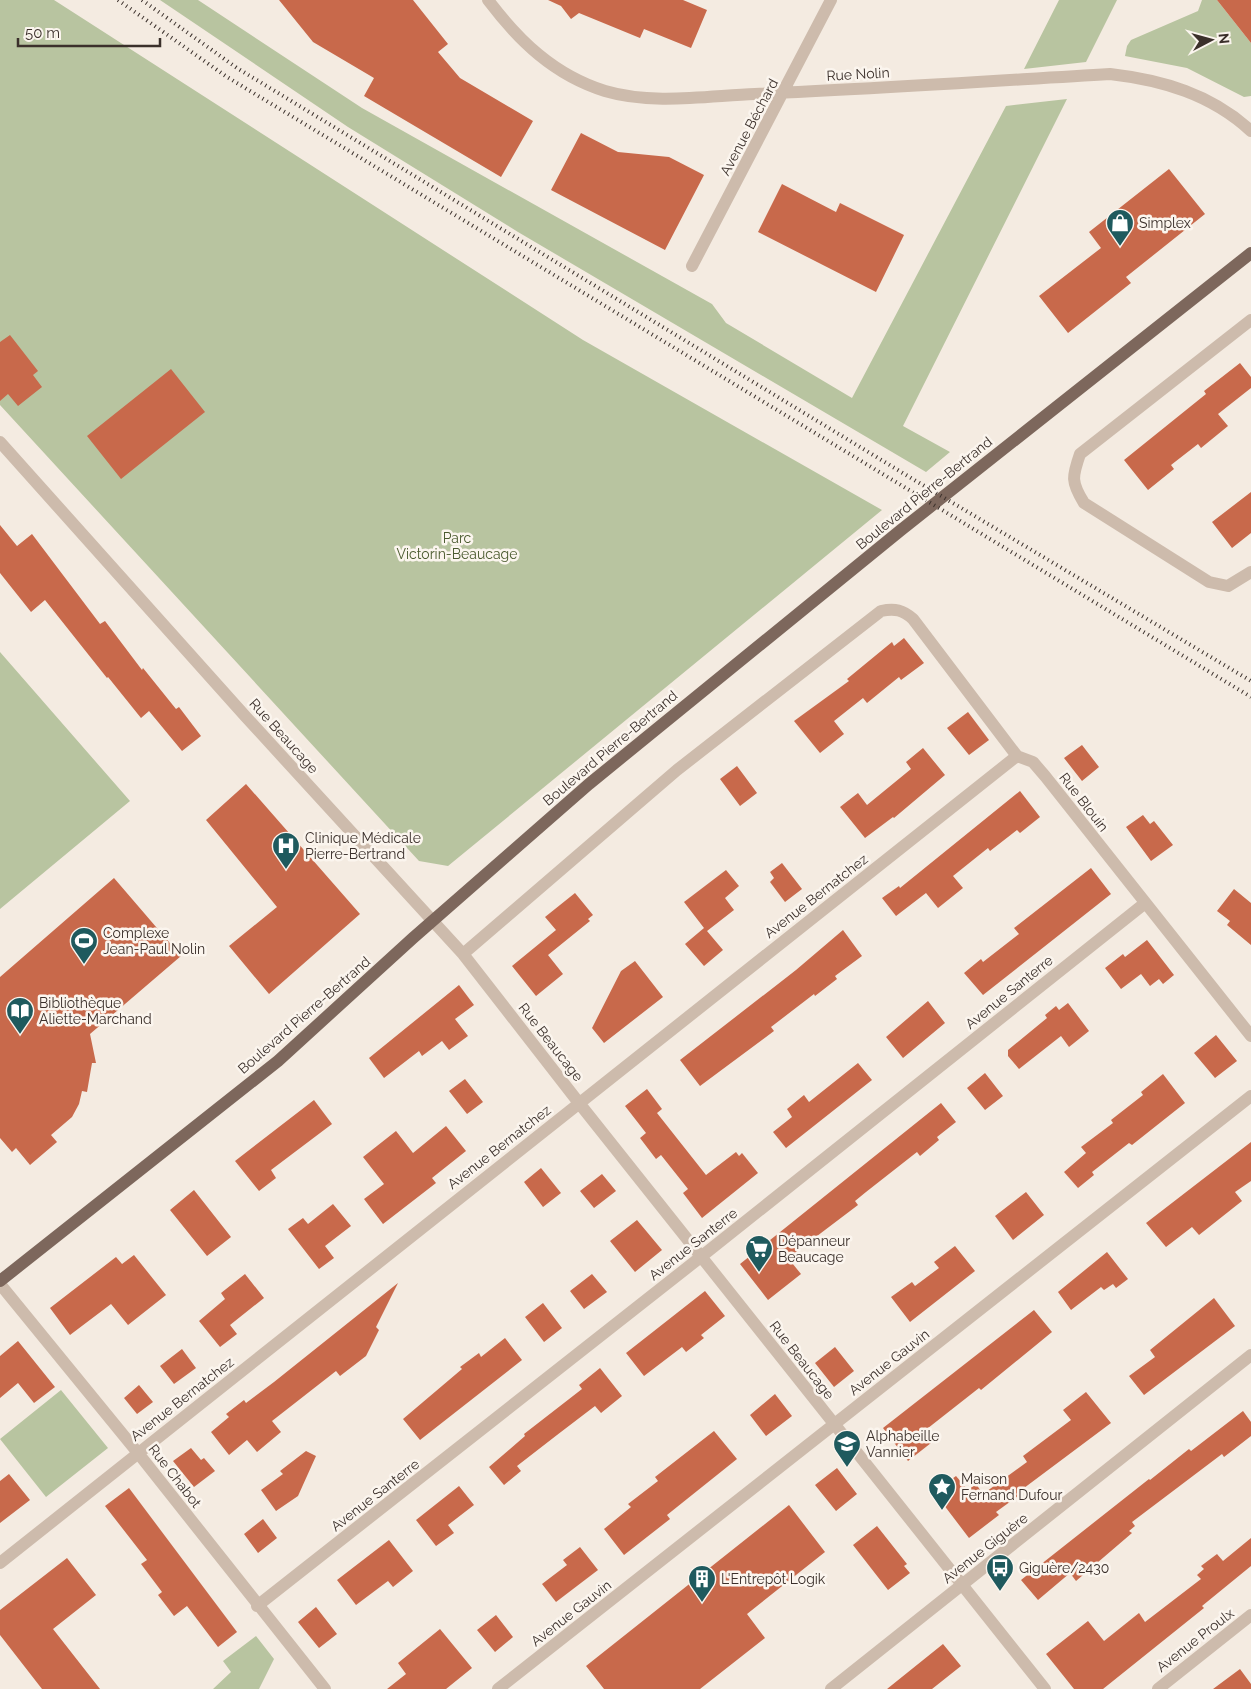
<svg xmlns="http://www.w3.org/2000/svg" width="1251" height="1689" viewBox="0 0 1251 1689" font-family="Raleway,sans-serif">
<rect width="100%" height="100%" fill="#f4ebe1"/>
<path fill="#b8c4a0" d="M0 0H54L583 340 882 510 448 866 419 861 0 405Z
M160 0H198L362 108 712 304 726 323 852 398 1006 106 1067 99 903 426 950 452 926 472 518 232 348 127Z
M1059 0H1117L1086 62 1024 69Z
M1202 0H1217L1251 43V96L1244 97 1187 68 1125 56 1127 46 1131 40 1198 11Z
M0 652 130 801 0 909Z
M61 1390 108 1448 46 1497 0 1439Z
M256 1636 274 1659 259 1689H213L231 1672 223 1661Z"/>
<path fill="#c8694b" d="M279 0H413L448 44 438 52 460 78 533 121 501 177 364 96 374 78 313 42Z
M548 0H683L707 10 691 48 644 29 640 38 579 13 571 19 561 6Z
M1217 0H1251V43Z
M581 133 618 152 669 157 704 175 665 250 551 190Z
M1169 169 1205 214 1126 277 1131 283 1068 333 1039 296 1101 248 1089 232Z
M782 184 836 212 840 203 904 235 876 292 758 232Z
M10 335 38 371 33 375 42 387 18 406 8 394 0 401V342Z
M1240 363 1251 377V388L1218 414 1228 426 1201 448 1198 444 1171 465 1174 469 1148 490 1124 460 1206 394 1204 391Z
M171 369 205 412 121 479 87 436Z
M1251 492V533L1232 548 1212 522Z
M0 525 17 546 32 534 100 624 105 621 142 670 143 668 176 709 179 707 201 736 182 751 149 711 141 718 108 677 107 678 45 600 31 612 0 573Z
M904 638 924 663 901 680 899 677 867 703 863 698 834 721 844 734 820 753 794 721 849 681 847 679 892 642 894 646Z
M968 712 989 740 969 755 947 728Z
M1082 745 1099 767 1082 781 1064 758Z
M923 748 945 775 894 818 893 817 865 838 840 807 858 793 867 805 911 769 906 762Z
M737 766 757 793 740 806 720 779Z
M246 784 360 914 269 994 229 946 277 907 206 820Z
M1020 791 1040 817 1020 833 1017 830 990 851 988 848 953 876 963 888 938 908 926 893 896 916 882 898 899 886 900 888Z
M1143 815 1150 824 1154 821 1173 845 1151 861 1126 827Z
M782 863 802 889 785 902 770 882 774 878 770 872Z
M1091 868 1111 894 983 995 964 973 981 959 983 962 1019 934 1014 928Z
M726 870 739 886 725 898 734 910 707 931 723 950 704 966 685 944 704 928 684 902Z
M114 878 181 956 90 1034 96 1063H92L87 1092 82 1091 79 1104 72 1117 51 1135 57 1142 30 1165 16 1148 12 1152 0 1138V977Z
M1234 889 1251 903V945L1227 925 1230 921 1217 911Z
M575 893 593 915 588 919 590 921 548 955 563 974 536 996 512 966 556 930 545 917Z
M843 930 862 956 835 976 837 979 815 996 814 994 771 1027 774 1031 700 1086 680 1060 796 970Z
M1147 940 1174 975 1163 984 1159 979 1150 986 1141 974 1121 989 1105 968 1123 954 1125 957Z
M635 961 663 997 604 1043 592 1028 621 971Z
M459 985 474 1005 455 1019 468 1036 449 1050 442 1041 422 1056 419 1051 384 1078 369 1058Z
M928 1001 945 1023 903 1058 886 1037Z
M1068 1003 1089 1031 1069 1047 1061 1036 1019 1069 1008 1056V1050L1047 1018 1045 1015 1056 1006 1059 1010Z
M1216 1035 1237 1061 1215 1078 1194 1053Z
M858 1063 872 1080 786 1148 773 1132 792 1117 787 1109 804 1095 809 1102Z
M985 1073 1003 1096 985 1110 967 1088Z
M1163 1074 1185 1103 1132 1145 1129 1143 1092 1172 1094 1175 1078 1188 1064 1172 1086 1153 1081 1147 1113 1123 1111 1120 1143 1095 1141 1092Z
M465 1079 483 1102 467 1114 449 1091Z
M647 1089 662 1109 657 1113 706 1175 736 1152 739 1156 742 1153 758 1173 702 1218 683 1193 688 1189 661 1155 656 1159 640 1138 646 1133 625 1106Z
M314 1100 332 1124 271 1170 276 1178 259 1191 235 1161Z
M941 1103 956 1122 937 1137 939 1140 920 1156 917 1152 866 1192 855 1201 858 1205 788 1258 801 1274 768 1300 740 1264Z
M446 1126 466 1151 432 1178 436 1183 383 1224 364 1199 384 1184 363 1157 396 1131 413 1153Z
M1251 1142V1181L1235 1192 1242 1201 1199 1235 1192 1227 1166 1247 1146 1223Z
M541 1168 561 1193 543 1207 524 1182Z
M602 1174 616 1191 594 1208 580 1191Z
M194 1190 231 1237 207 1256 170 1210Z
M1026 1192 1044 1215 1013 1240 995 1216Z
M333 1204 351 1226 325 1246 334 1258 319 1269 288 1229 303 1218 308 1224Z
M637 1220 662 1250 635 1272 610 1241Z
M955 1246 975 1271 910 1322 891 1297 912 1282 915 1286 939 1268 934 1262Z
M1107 1252 1128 1279 1116 1288 1113 1284 1104 1290 1101 1287 1071 1310 1058 1292Z
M134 1255 166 1295 128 1325 111 1304 70 1335 50 1308 116 1257 122 1264Z
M245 1274 264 1298 230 1325 237 1334 220 1347 199 1321 225 1299 221 1293Z
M592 1274 607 1292 584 1309 570 1291Z
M398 1283 376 1327 379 1330 366 1356 340 1376 336 1371 272 1421 281 1432 257 1452 247 1440 229 1455 211 1432 229 1417 226 1414 244 1400 246 1403 274 1382Z
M705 1291 725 1316 701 1335 704 1338 686 1352 682 1347 644 1376 626 1353Z
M1214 1298 1235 1326 1144 1395 1129 1376 1155 1357 1150 1350Z
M543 1303 562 1328 544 1342 525 1317Z
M1034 1310 1052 1332 981 1390 979 1388 923 1432 931 1443 908 1461 883 1428Z
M505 1338 522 1360 420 1440 403 1419 462 1369 460 1367 479 1353 481 1357Z
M18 1341 55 1387 34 1403 18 1383 0 1398V1356Z
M835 1347 854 1371 834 1387 815 1363Z
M182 1349 196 1368 174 1384 160 1366Z
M600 1368 622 1396 601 1413 595 1406 557 1435 517 1466 521 1471 504 1485 489 1467 525 1436 524 1434 582 1389 579 1385Z
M139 1385 153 1402 137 1414 124 1398Z
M1086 1392 1111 1423 1016 1494 1018 1496 996 1512 999 1515 969 1538 934 1492 956 1476 968 1490 976 1484 983 1494 1027 1462 1023 1456 1071 1420 1063 1410Z
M775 1394 792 1416 766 1436 750 1415Z
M1243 1411 1251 1422V1436L1224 1457 1222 1454 1132 1522 1135 1526 1129 1531 1132 1533 1076 1581 1070 1573 1038 1600 1021 1580 1149 1479 1150 1480 1189 1449 1191 1451Z
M714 1431 737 1459 667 1515 670 1519 624 1555 604 1529 631 1507 628 1504 658 1481 655 1477Z
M191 1448 201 1460 204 1458 215 1471 194 1487 173 1461Z
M306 1451 316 1456 298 1496 276 1511 261 1490 283 1474 280 1471Z
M837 1468 857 1494 836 1511 815 1485Z
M9 1474 30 1500 0 1523V1481Z
M459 1486 474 1505 448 1525 454 1533 436 1546 416 1520Z
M129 1488 237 1632 218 1647 187 1606 174 1616 158 1595 162 1592 141 1564 147 1560 105 1506Z
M789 1505 825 1552 747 1614 765 1638 700 1689H604L586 1666Z
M263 1519 277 1538 258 1553 244 1534Z
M877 1526 907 1564 904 1566 910 1573 888 1590 853 1545Z
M1251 1538V1566L1202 1606 1204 1608 1103 1689H1074L1046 1654 1088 1621 1104 1641 1139 1613 1145 1622 1201 1579 1197 1575 1204 1569 1201 1566 1217 1554 1223 1561Z
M389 1540 413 1571 393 1587 388 1581 356 1605 337 1580Z
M580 1547 598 1570 556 1602 542 1584 567 1565 563 1560Z
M67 1558 96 1595 53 1629 100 1689H42L0 1635V1610Z
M316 1607 337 1634 319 1648 298 1622Z
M496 1615 513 1637 495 1652 477 1630Z
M440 1629 472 1668 446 1689H387L406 1674 398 1663Z
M943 1644 961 1666 932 1689H887Z
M1240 1669 1251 1684V1689H1213Z"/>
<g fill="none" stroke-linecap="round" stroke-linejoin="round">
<path stroke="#cdbbac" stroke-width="12" d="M488 0C519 41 554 75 605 91 652 105 707 96 755 94 874 89 992 81 1110 74 1162 80 1211 94 1251 131
M692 266 831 0
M1251 320 1080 454C1072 477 1071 482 1084 503L1209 582 1228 586 1251 572
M0 442 246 717 463 954 579 1103 1045 1689
M463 954 677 770 881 611C895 608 903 610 913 619L1017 756 1033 762 1045 776 1251 1036
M0 1284 138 1453 325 1689
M0 1563 1017 756
M257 1606 702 1256 1144 904
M498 1689 1251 1096
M831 1689 1251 1355
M1158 1689 1251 1615"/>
<path stroke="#7d675c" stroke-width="12" d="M0 1281 278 1061 413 938 589 784 901 530 1251 253"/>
<path stroke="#3b302b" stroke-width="4" stroke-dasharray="1 4" stroke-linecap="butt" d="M118 0 227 77 1251 697
M142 0 237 68 911 478 1251 681"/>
</g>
<defs>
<symbol id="shop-pin" viewBox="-11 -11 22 30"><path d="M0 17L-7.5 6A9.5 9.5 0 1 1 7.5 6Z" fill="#1f5a5e" stroke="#fbf5ee"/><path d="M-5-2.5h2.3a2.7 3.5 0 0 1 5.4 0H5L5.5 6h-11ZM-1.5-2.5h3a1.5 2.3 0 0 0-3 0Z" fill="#fff"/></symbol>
<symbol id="hospital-pin" viewBox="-11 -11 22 30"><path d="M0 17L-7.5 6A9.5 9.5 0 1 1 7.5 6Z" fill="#1f5a5e" stroke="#fbf5ee"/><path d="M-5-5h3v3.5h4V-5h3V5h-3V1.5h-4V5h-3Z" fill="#fff"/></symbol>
<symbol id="stadium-pin" viewBox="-11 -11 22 30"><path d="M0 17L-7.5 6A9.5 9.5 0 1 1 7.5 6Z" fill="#1f5a5e" stroke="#fbf5ee"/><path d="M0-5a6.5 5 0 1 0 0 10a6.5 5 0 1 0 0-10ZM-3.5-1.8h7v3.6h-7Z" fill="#fff"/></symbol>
<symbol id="library-pin" viewBox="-11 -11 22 30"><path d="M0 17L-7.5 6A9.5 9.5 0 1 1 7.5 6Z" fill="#1f5a5e" stroke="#fbf5ee"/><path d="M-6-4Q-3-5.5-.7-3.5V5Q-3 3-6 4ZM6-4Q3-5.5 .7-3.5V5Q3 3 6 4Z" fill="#fff"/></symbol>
<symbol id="supermarket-pin" viewBox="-11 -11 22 30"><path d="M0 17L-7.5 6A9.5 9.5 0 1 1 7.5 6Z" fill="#1f5a5e" stroke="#fbf5ee"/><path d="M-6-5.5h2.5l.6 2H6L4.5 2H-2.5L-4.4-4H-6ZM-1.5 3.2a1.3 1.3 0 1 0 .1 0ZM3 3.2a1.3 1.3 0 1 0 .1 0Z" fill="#fff"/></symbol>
<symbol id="school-pin" viewBox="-11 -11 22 30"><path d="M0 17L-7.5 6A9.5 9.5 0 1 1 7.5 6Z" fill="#1f5a5e" stroke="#fbf5ee"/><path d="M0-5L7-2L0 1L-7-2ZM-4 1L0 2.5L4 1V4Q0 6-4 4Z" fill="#fff"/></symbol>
<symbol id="sight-pin" viewBox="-11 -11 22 30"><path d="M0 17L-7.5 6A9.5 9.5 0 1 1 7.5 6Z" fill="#1f5a5e" stroke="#fbf5ee"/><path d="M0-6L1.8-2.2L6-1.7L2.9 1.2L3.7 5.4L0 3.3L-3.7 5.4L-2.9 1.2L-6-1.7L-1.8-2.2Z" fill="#fff"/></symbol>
<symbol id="bus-pin" viewBox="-11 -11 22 30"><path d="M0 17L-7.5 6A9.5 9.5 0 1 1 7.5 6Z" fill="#1f5a5e" stroke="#fbf5ee"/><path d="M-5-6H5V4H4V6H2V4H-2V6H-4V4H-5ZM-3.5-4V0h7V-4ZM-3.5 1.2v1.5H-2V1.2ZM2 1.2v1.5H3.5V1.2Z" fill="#fff"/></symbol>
<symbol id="building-pin" viewBox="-11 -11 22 30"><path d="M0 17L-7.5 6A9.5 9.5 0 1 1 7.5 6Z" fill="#1f5a5e" stroke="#fbf5ee"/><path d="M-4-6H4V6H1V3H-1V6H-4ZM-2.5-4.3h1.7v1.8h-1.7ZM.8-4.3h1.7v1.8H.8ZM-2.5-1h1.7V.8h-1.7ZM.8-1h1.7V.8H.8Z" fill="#fff"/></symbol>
</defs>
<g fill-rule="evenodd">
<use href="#shop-pin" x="1104" y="207" width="32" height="43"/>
<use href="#hospital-pin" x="270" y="830" width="32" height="43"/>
<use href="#stadium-pin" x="68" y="925" width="32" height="43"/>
<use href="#library-pin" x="4" y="995" width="32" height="43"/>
<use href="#supermarket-pin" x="743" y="1233" width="32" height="43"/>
<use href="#school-pin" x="831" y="1428" width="32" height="43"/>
<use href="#sight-pin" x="926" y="1471" width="32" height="43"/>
<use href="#bus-pin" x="984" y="1552" width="32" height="43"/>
<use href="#building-pin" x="686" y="1563" width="32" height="43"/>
</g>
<g text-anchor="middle" stroke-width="5" stroke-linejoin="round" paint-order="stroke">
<g font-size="14" fill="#3b302b" stroke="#fbf5ee">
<text transform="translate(858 74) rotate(-3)" y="5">Rue Nolin</text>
<text transform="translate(749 127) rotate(-62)" y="5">Avenue Béchard</text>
<text transform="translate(924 493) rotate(-39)" y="5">Boulevard Pierre-Bertrand</text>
<text transform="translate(284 736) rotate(48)" y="5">Rue Beaucage</text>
<text transform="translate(610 748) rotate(-40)" y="5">Boulevard Pierre-Bertrand</text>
<text transform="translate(1084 802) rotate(52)" y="5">Rue Blouin</text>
<text transform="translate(816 896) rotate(-38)" y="5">Avenue Bernatchez</text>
<text transform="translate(1009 992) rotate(-39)" y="5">Avenue Santerre</text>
<text transform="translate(304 1015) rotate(-41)" y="5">Boulevard Pierre-Bertrand</text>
<text transform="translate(551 1042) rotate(52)" y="5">Rue Beaucage</text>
<text transform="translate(499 1147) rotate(-38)" y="5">Avenue Bernatchez</text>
<text transform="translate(693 1244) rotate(-38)" y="5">Avenue Santerre</text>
<text transform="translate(802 1360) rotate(52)" y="5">Rue Beaucage</text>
<text transform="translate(889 1362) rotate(-38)" y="5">Avenue Gauvin</text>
<text transform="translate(182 1399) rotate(-38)" y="5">Avenue Bernatchez</text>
<text transform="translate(175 1476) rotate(52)" y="5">Rue Chabot</text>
<text transform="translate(375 1495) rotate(-38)" y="5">Avenue Santerre</text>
<text transform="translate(985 1548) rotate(-38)" y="5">Avenue Giguère</text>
<text transform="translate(571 1613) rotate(-38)" y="5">Avenue Gauvin</text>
<text transform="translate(1195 1640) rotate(-38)" y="5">Avenue Proulx</text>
</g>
<g font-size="14" fill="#3b302b" stroke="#fbf5ee" text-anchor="start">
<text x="1139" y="228">Simplex</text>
<text x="305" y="843">Clinique Médicale<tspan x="305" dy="16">Pierre-Bertrand</tspan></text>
<text x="103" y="938">Complexe<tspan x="103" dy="16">Jean-Paul Nolin</tspan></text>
<text x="39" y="1008">Bibliothèque<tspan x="39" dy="16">Aliette-Marchand</tspan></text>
<text x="778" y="1246">Dépanneur<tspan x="778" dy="16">Beaucage</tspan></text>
<text x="866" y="1441">Alphabeille<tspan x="866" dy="16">Vannier</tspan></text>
<text x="961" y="1484">Maison<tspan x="961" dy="16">Fernand Dufour</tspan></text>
<text x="1019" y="1573">Giguère/2430</text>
<text x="721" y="1584">L'Entrepôt Logik</text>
</g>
<g font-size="14" fill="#4a5a2e" stroke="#fbf5ee">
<text x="457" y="543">Parc<tspan x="457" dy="16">Victorin-Beaucage</tspan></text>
</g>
</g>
<g transform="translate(1211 40) rotate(84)" stroke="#fbf5ee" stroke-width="4" paint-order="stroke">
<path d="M0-4L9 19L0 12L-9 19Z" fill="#3b302b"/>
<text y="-8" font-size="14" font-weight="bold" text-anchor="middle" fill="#3b302b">N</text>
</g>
<path d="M18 38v8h142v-8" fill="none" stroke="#3b302b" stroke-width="2.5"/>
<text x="25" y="38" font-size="15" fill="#3b302b" stroke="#fbf5ee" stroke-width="4" paint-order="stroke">50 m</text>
</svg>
